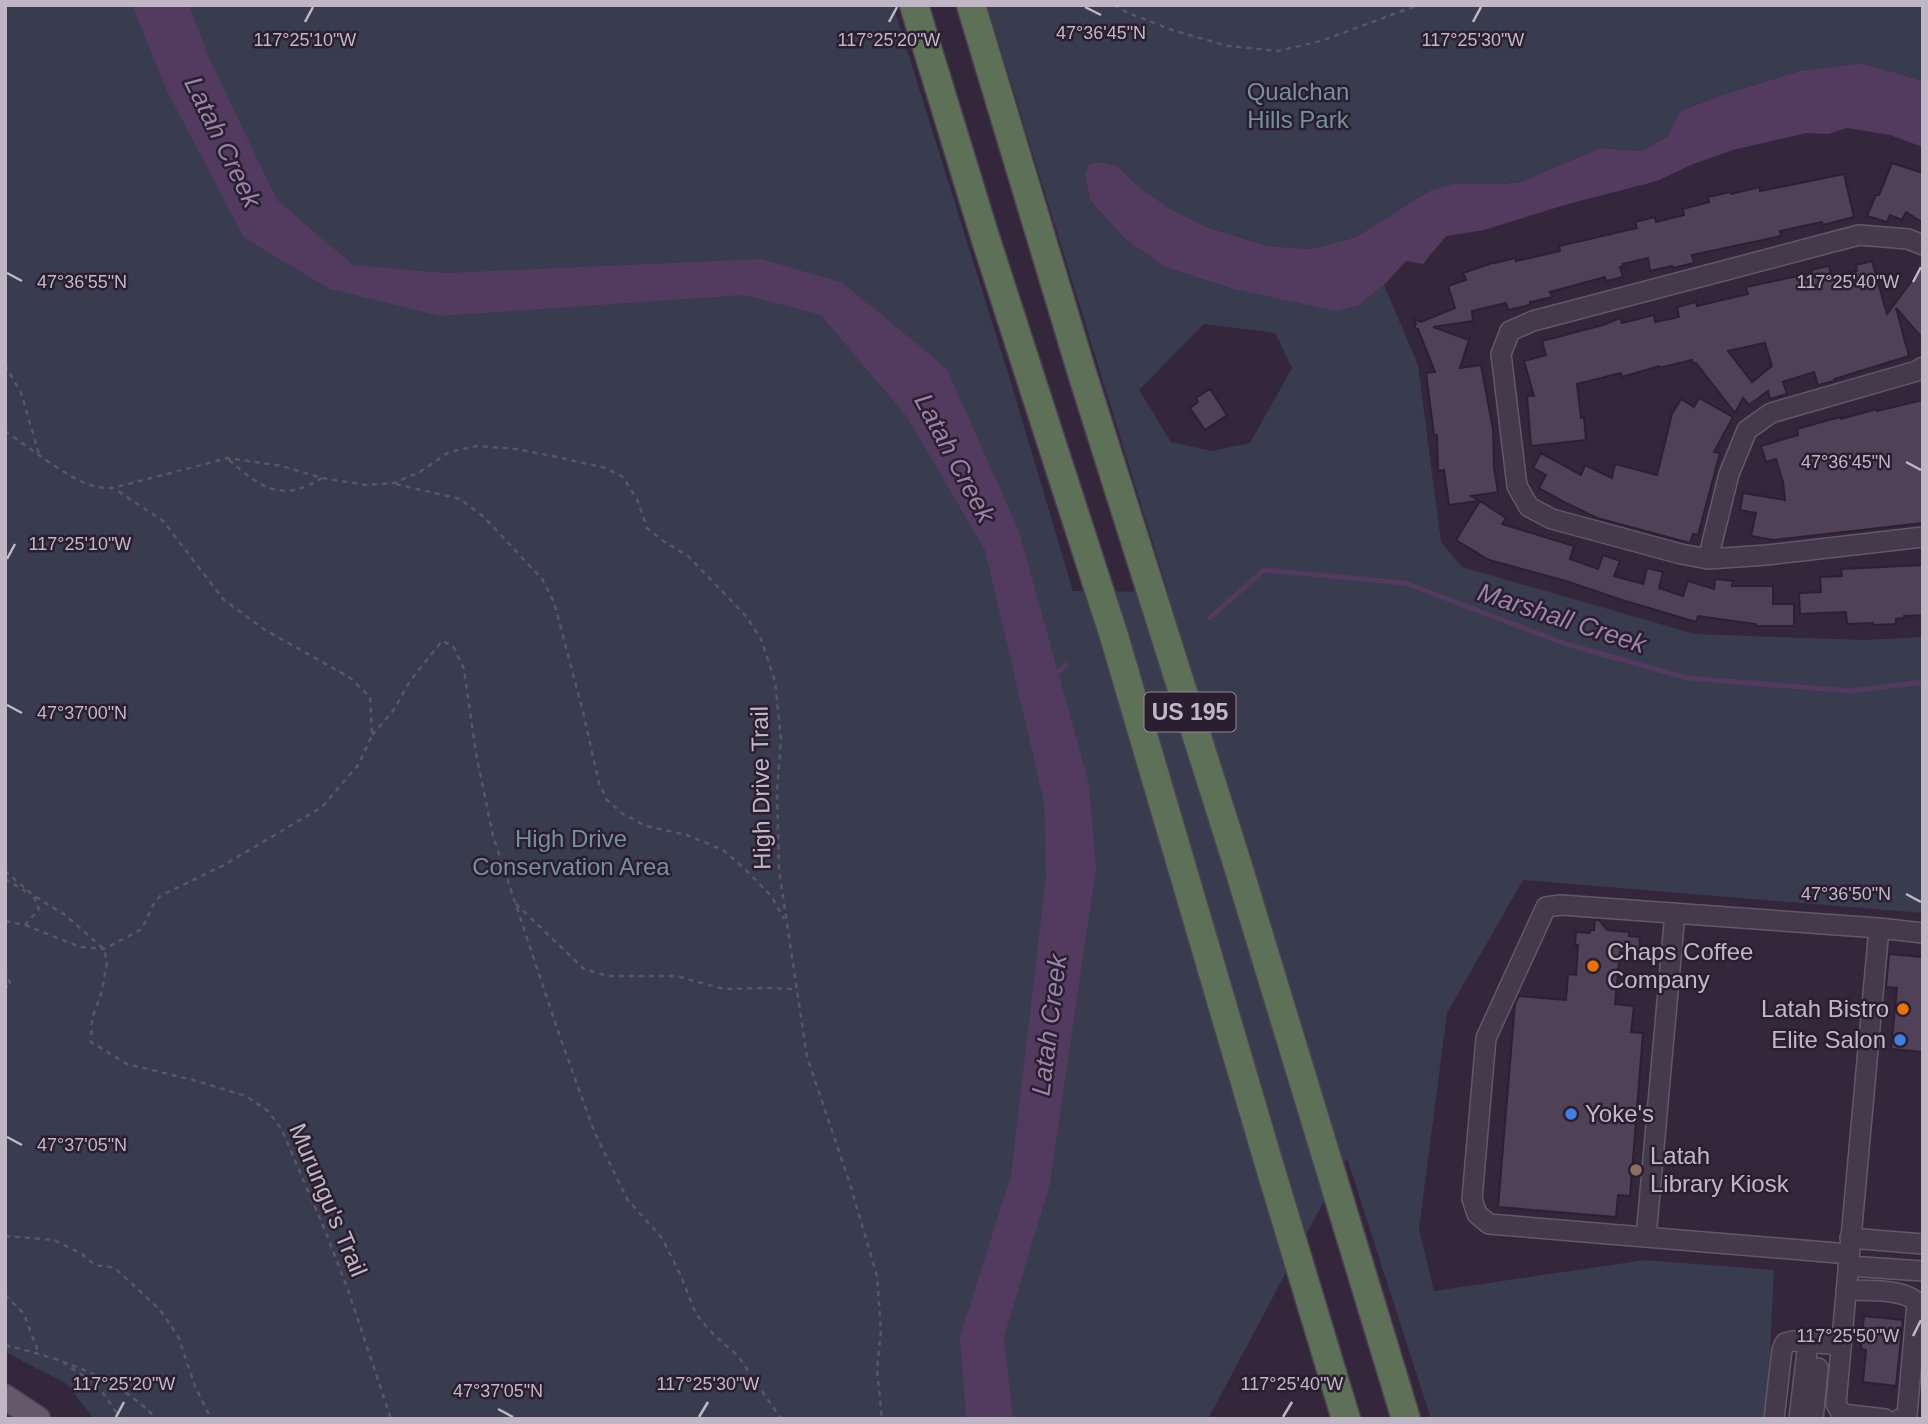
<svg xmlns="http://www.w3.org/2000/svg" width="1928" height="1424" viewBox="0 0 1928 1424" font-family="Helvetica,sans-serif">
<rect width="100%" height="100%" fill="#34263b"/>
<path fill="#393b4e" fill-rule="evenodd" d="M5 5H893L1012 386 1073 591 1168 592 987 5H1923V81L1862 63 1799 71 1719 96 1680 111 1667 137 1640 151 1600 148 1520 182 1429 191 1356 237 1312 249 1268 246 1206 227 1170 209 1136 184 1117 166 1099 162 1090 164 1085 176 1090 200 1125 239 1165 267 1233 289 1359 305 1384 285 1418 365 1441 542 1462 567 1695 634 1865 640 1923 637V913L1523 880 1447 1013 1419 1229 1434 1291 1645 1260 1774 1270 1767 1419H1431L1347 1158 1208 1419H94L67 1384 5 1352ZM1204 324 1275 333 1292 368 1250 443 1212 451 1171 442 1139 390Z"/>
<path fill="#523b5e" d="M132 5H189L210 60 277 200 353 265 446 273 761 259 843 283 947 369 1019 531 1089 784 1096 868 1050 1183 1004 1337 1013 1419H966L960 1337 1011 1175 1046 876 1044 802 985 550 907 417 821 315 745 295 440 316 330 289 244 238 167 91Z
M1862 63 1923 81V147L1890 135 1847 128 1828 134 1806 133 1733 150 1693 164 1657 181 1568 204 1484 230 1446 236 1423 264 1406 261 1384 285 1359 305 1336 311 1233 289 1165 267 1125 239 1090 200 1085 176 1089 164 1099 162 1117 166 1136 184 1170 209 1206 227 1268 246 1312 249 1356 237 1429 191 1454 184H1503L1520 182 1600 148 1640 151 1667 137 1680 111 1719 96 1799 71Z"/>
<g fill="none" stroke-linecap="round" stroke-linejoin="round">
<path stroke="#523b5e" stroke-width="5" d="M1210 618 1264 570 1405 583 1566 644 1687 678 1851 691 1923 682
M1053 677 1066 665"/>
</g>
<path fill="#504158" stroke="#2c2132" stroke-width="2" fill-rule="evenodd" d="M1892 163 1923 173V223L1906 212 1902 220 1890 215 1887 222 1867 216 1876 195H1879Z
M1844 174 1854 217 1823 225 1822 222 1780 231 1781 236 1692 255 1694 263 1673 268 1672 266 1650 271 1648 258 1623 264 1624 266 1620 267 1623 277 1606 281 1605 277 1550 292 1552 297 1530 302V305L1508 310 1506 303 1472 311 1473 321 1433 327 1469 340 1460 368 1481 365 1493 429 1494 468 1498 492 1471 496 1479 501 1449 505 1444 470 1438 471 1437 435H1434L1426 373 1435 372 1418 329H1416L1414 325 1416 324 1414 319 1421 322 1455 308 1448 286 1466 280 1463 273 1495 262V263L1515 258 1516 261 1560 251 1559 246 1637 228 1635 222 1655 217 1656 222 1684 215 1683 209 1709 202 1708 197 1730 192 1731 194 1760 187V191Z
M1872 261 1887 314 1923 266V339L1896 308 1909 356 1834 379 1835 381 1818 385 1814 372 1783 382 1787 394 1770 399 1768 391 1749 405 1743 398 1735 413 1696 363H1693L1692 360 1659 368V366L1622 377 1621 373 1577 384 1581 418 1584 417 1586 440 1531 446 1527 396H1534L1524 361 1546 355 1542 341 1603 325 1620 318 1622 323 1654 315 1655 322 1679 317 1677 307 1696 302 1697 306 1748 294 1746 287 1812 273 1811 270 1829 266 1832 277 1857 271 1856 265ZM1765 343 1772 366 1752 382 1728 351Z
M1210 389 1227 415 1205 430 1190 408 1198 402 1196 398Z
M1699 398 1733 417 1714 452 1720 453 1698 535 1693 534 1690 543 1597 518 1566 503 1539 488 1546 475 1533 468 1541 453 1581 475 1585 465 1612 478 1615 464 1657 475 1672 414 1681 399 1694 407Z
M1923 400V523L1773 540 1751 536 1756 513 1740 510 1743 493 1785 500 1783 482 1776 459 1766 462 1761 446 1798 435 1797 429 1825 421 1841 417V419L1877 409V411Z
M1480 501 1506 518 1502 524 1574 546 1570 559 1598 569 1603 555 1620 561 1614 576 1643 584 1647 568 1663 572 1659 588 1683 596 1688 581 1714 589 1715 579 1733 581 1732 586H1773V604H1794V626H1756V624L1698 616 1696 622 1619 599 1566 581 1489 560 1456 540Z
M1923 565V615L1904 616V618L1896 619V624L1873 625V623L1847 624 1846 612 1800 614 1799 593 1821 592 1820 577 1842 576 1841 569Z
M1595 920H1599L1607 930 1629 932V936L1640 937 1639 953 1620 952 1615 1004 1634 1006 1631 1032 1643 1033 1630 1196 1618 1195 1616 1217 1498 1207 1515 1003 1519 996 1566 1000 1568 974 1576 975 1578 945H1575L1576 932 1590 933V930H1594Z
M1889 954 1923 957V1052L1891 1049 1897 988 1886 987Z
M1864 1316 1903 1320 1896 1386 1863 1382 1866 1350 1861 1349Z"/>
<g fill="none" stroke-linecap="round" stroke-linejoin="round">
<defs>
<path id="minor" d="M1923 245 1908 239 1859 235 1533 321 1510 331 1501 354 1517 486 1529 507 1552 519 1681 554 1708 559 1767 555 1923 537
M1708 559 1729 474 1747 430 1771 413 1917 371 1923 367
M1646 1237 1675 913
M1850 1238 1923 1244
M1849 1254 1489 1224 1477 1214 1472 1199 1486 1038 1546 907 1561 905 1879 928
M1848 1266 1923 1271
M1846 1290C1865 1291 1905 1288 1917 1303L1907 1415 1900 1419
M1774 1419 1782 1350 1785 1343 1792 1341 1841 1345
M1799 1419 1808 1342
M1813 1419 1818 1368
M1885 1419 1842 1414 1836 1404 1879 928 1923 933"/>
<path id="major" d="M5 1397 38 1419"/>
<path id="highway" d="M914 5 985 237 1114 636 1269 1164 1346 1419
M971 5 1082 373 1237 863 1406 1419"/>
</defs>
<use href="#minor" stroke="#635869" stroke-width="22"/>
<use href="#major" stroke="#4e4354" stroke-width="27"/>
<use href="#highway" stroke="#4d4253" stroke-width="31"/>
<path stroke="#5a5669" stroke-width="2.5" stroke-dasharray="5 5" stroke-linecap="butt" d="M1114 5 1126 12 1172 30 1228 46 1278 51 1321 41 1418 5
M5 365 21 393 39 454
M5 431C29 447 70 481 97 487 102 488 108 488 113 488L228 458 282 466 322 478 366 485 394 483 420 472 449 452 477 446 516 449 557 457 606 468 623 477 637 499 647 528 663 541 688 556 746 616 761 639 775 681 781 739 777 791 779 870 807 1057 850 1184 877 1276 881 1331 877 1369 882 1419
M229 460C261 488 282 503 322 478
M396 484 460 499 484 517 542 579 554 602 583 712 599 783 607 800 623 814 646 826 687 835 723 850 746 870 772 897 784 919
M372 735 393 711 410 681 442 641 453 646 464 669 476 753 493 836 560 1037 594 1131 627 1199 662 1238 681 1276 696 1314 713 1334 738 1356 781 1419
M5 871 33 895 65 915 104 949 107 962 102 991 92 1019 91 1042 127 1064 193 1080 246 1096 268 1111 282 1130 326 1233 347 1287 391 1419
M5 879 27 892
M516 904 584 969 608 976H676L724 989 768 988 795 989
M5 921 25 925 39 909 33 895
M25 925 80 947 104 949 142 929 153 905 160 896 224 865 322 807 359 764 372 735 370 697 349 677 265 630 224 600 163 521 115 489
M5 970 11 986 5 987
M5 1236 54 1240 82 1254 95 1265 115 1268 160 1310 178 1336 195 1386 211 1419
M5 1295 24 1314 39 1354
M5 1345C62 1359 115 1376 157 1419
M63 1362 98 1386 121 1419"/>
<use href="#minor" stroke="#453a4b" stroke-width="19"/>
<use href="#major" stroke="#65586b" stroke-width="24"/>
<use href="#highway" stroke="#5f7058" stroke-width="28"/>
</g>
<path fill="none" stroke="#c1b6c6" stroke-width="2.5" d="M1085 7 1101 15M305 22 313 7M889 22 897 7M1473 22 1481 7M7 273 22 281M1913 282 1921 267M1906 462 1921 470M7 559 15 544M7 705 22 713M1906 894 1921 902M7 1137 22 1145M1913 1336 1921 1320M498 1409 513 1417M116 1417 124 1402M699 1417 708 1402M1283 1417 1292 1402"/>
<g fill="#e8710a" stroke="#2a1f30" stroke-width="2.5">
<circle cx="1593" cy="966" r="7"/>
<circle cx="1903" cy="1009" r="7"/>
</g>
<g fill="#3f7fe0" stroke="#2a1f30" stroke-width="2.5">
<circle cx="1900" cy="1040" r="7"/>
<circle cx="1571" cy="1114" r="7"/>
</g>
<circle fill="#8d6e63" stroke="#2a1f30" stroke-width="2.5" cx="1636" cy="1170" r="7"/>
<g text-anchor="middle" stroke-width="5" stroke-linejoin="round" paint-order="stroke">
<rect fill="#2a1f30" stroke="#948999" stroke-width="2" x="1144.5" y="692.5" width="91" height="39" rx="5"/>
<g font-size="23" font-weight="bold" fill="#c1b6c6">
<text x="1190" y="720">US 195</text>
</g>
<g font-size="24" fill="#768f9a" stroke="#2a1f30">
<text x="1298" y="100">Qualchan<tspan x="1298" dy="28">Hills Park</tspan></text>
<text x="571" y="847">High Drive<tspan x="571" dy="28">Conservation Area</tspan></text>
</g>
<g font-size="24" fill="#c1b6c6" stroke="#2a1f30">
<text transform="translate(761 788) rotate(-91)" y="8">High Drive Trail</text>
<text transform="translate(328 1200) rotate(67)" y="8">Murungu's Trail</text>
</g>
<g font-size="24" fill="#c1b6c6" stroke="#2a1f30" text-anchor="start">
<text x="1607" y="960">Chaps Coffee<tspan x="1607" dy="28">Company</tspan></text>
<text x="1889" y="1017" text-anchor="end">Latah Bistro</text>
<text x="1886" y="1048" text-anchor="end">Elite Salon</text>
<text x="1585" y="1122">Yoke's</text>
<text x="1650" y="1164">Latah<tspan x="1650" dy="28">Library Kiosk</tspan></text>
</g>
<g font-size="26" font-style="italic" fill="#9c81aa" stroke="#2a1f30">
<text transform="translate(223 142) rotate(64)" y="9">Latah Creek</text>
<text transform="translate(955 458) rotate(62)" y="9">Latah Creek</text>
<text transform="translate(1562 618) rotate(18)" y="9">Marshall Creek</text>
<text transform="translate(1049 1025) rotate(-83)" y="9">Latah Creek</text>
</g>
</g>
<g font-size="18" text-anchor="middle" fill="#c1b6c6" stroke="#2a1f30" stroke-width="5" stroke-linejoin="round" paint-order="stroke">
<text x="1101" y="39">47°36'45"N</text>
<text x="305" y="46">117°25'10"W</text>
<text x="889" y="46">117°25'20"W</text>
<text x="1473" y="46">117°25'30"W</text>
<text x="82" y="288">47°36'55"N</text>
<text x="1848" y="288">117°25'40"W</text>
<text x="1846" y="468">47°36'45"N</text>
<text x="80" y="550">117°25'10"W</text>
<text x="82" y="719">47°37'00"N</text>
<text x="1846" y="900">47°36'50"N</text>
<text x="82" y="1151">47°37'05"N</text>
<text x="1848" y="1342">117°25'50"W</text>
<text x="124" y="1390">117°25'20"W</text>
<text x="708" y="1390">117°25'30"W</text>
<text x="1292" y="1390">117°25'40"W</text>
<text x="498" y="1397">47°37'05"N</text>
</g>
<rect width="1928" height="1424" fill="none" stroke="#c1b6c6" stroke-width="14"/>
</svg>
